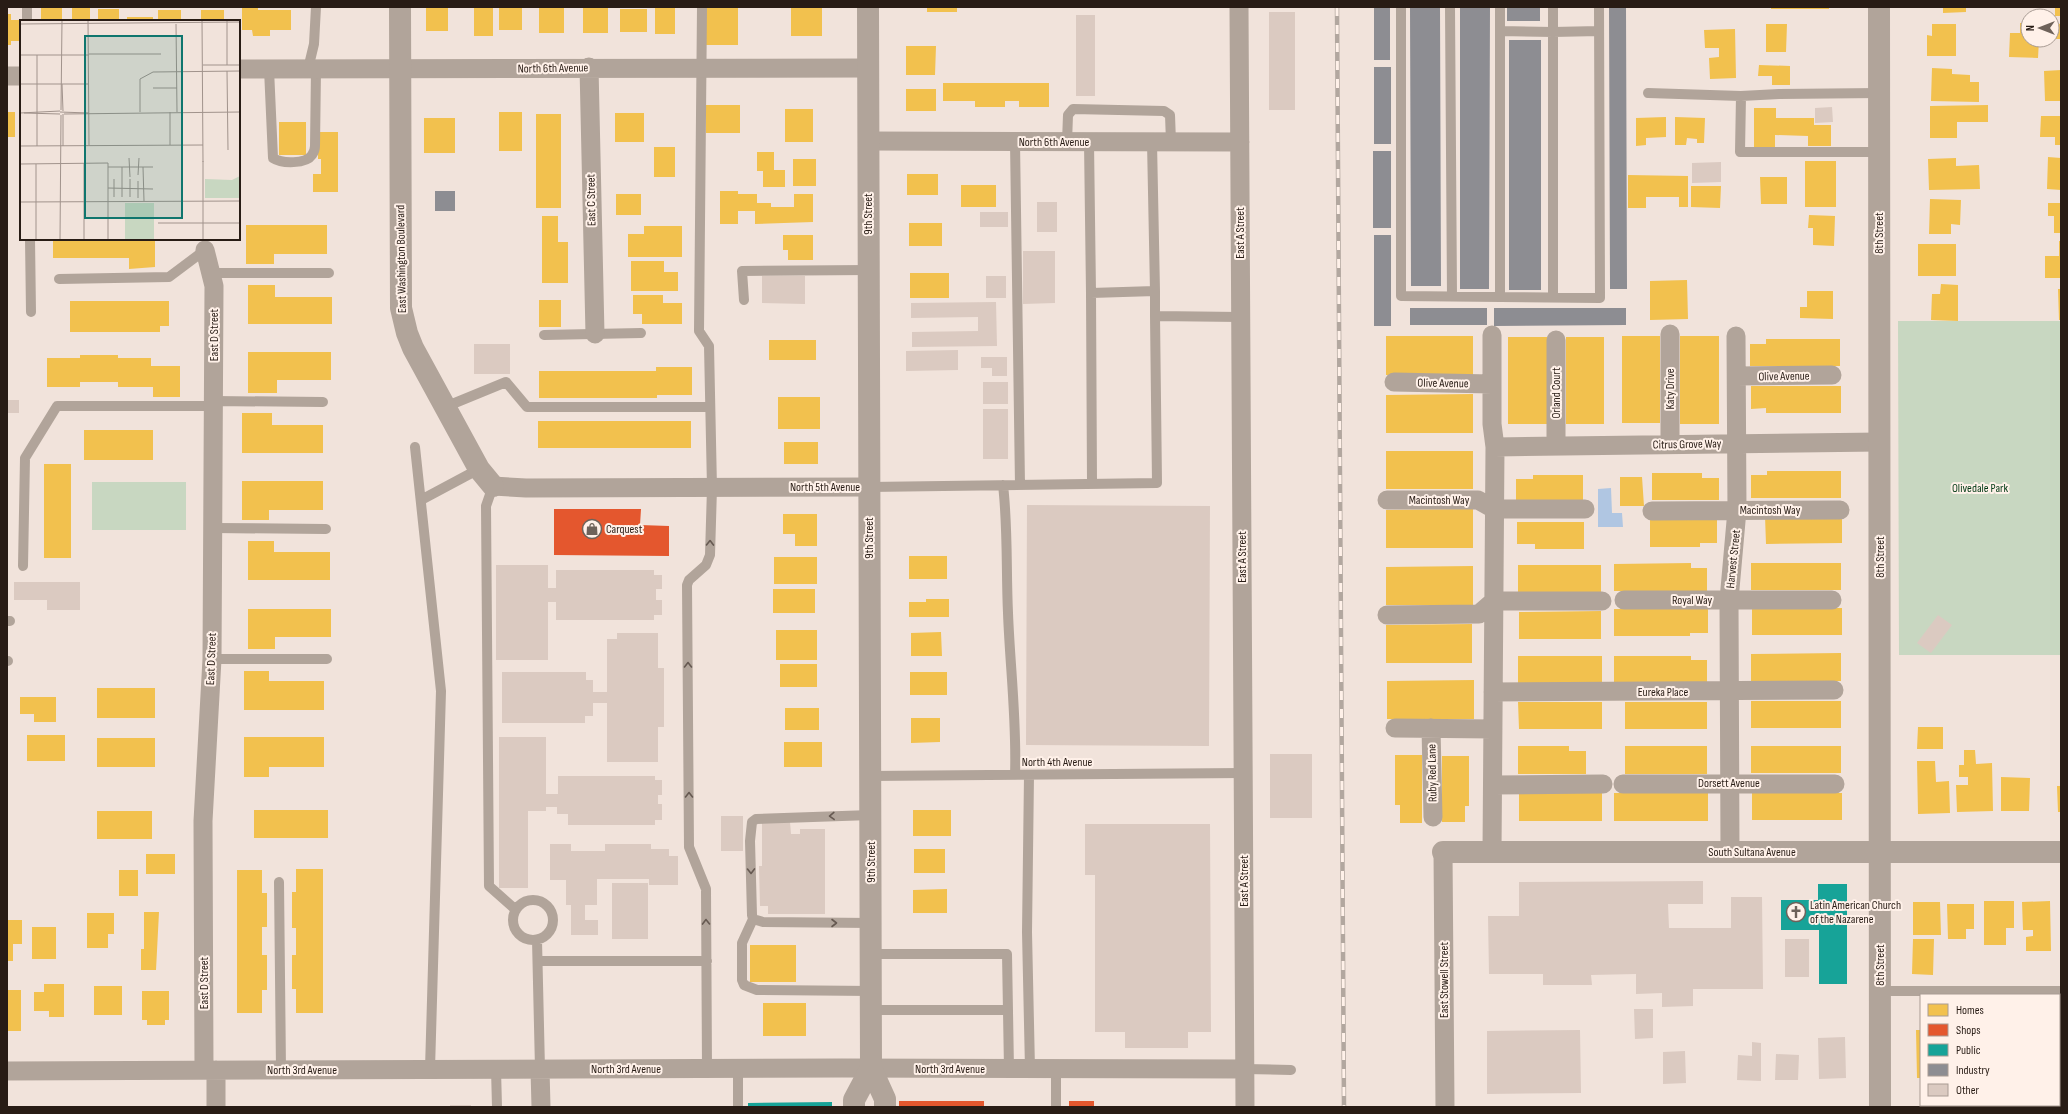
<svg xmlns="http://www.w3.org/2000/svg" width="2068" height="1114" viewBox="0 0 2068 1114" font-family="'Sofia Sans Condensed',sans-serif">
<rect width="100%" height="100%" fill="#f1e3db"/>
<path fill="#c8d7c1" d="M1898 321H2061V655H1899Z
M92 482H186V530H92Z"/>
<path fill="#b0c6e2" d="M1611 488 1612 513H1622L1623 527H1598V489Z"/>
<path fill="#f2c14e" d="M41 7H62V21H41Z
M72 7H90V21H72Z
M242 7H258V10H291V30H270V36H253L252 30H242Z
M426 7H448V31H426Z
M474 7H493V36H474Z
M499 7H522V30H499Z
M539 7H564V33H539Z
M583 7H608V33H583Z
M655 7H675V34H655Z
M706 7H738V45H706Z
M791 7H822V36H791Z
M927 7H957V12H927Z
M1771 7H1829V9H1771Z
M1943 7H1966V12L1943 13Z
M2055 7H2061V16H2055Z
M98 9H119V21H98Z
M620 9H647V32H620Z
M158 10H181V21H158Z
M201 10H224V21H201Z
M7 14H11V20H21V41H11V45H7Z
M127 17H153V21H127Z
M2020 23H2028V40H2039L2038 58 2009 57 2010 33H2020Z
M2052 23 2061 24V39H2052Z
M1766 24H1787L1786 52H1766Z
M1932 24H1956V56H1927V35L1932 36Z
M1735 29 1736 78 1710 79 1709 58 1719 57V48H1705L1704 30Z
M906 46H936L935 75H906Z
M1759 65 1790 66V85H1772V76H1758Z
M1932 68 1952 69V74L1970 75V82H1979V102L1931 101Z
M2061 70V101H2045L2044 71Z
M943 83H1049V107H1019V101H1005V107H975V101H943Z
M906 89H936V111H906Z
M706 105H740V133H706Z
M1988 105V122H1957V138H1930V106Z
M1754 108H1776V118H1814V125H1831V146H1808V136L1775 135V148H1754Z
M785 109H813V142H785Z
M7 112H15V137H7Z
M499 112H522V151H499Z
M615 113H644V142H615Z
M536 114H561V208H536Z
M2041 116H2061V145H2055V137H2040Z
M1666 117V137L1646 138V145L1636 146V118Z
M1675 117 1705 118 1704 143H1697V139L1687 138 1686 145H1675Z
M424 118H455V153H424Z
M279 122H306V155H279Z
M318 132H338V192H313V174H321V159H318Z
M654 147H675V177H654Z
M757 152H774V170H785V187H763V171H757Z
M2048 157 2061 158V190L2047 189Z
M1956 158V166L1979 165 1980 189 1929 190 1928 159Z
M793 159H816V186H793Z
M1805 161H1836V207H1805Z
M907 174H938V195H907Z
M1628 175 1688 176V207H1679V197H1646V208H1628Z
M1760 177H1787V204H1761Z
M961 185H996V207H961Z
M1691 186H1721L1720 208 1691 207Z
M720 191H738V194H757V203H771V207H794V194H813V222L755 224V211H738V224H720Z
M616 194H641V215H616Z
M1930 199 1961 200 1960 225 1951 224V234H1929Z
M2048 203H2061V233H2054V216H2048Z
M1809 215 1835 216 1834 246 1813 245V228H1808Z
M542 216H558V242H568V283H542Z
M909 223H942V246H909Z
M246 225H327V254H274V264H246Z
M644 226H682V257H628V234H644Z
M783 235H813V260H788V250H783Z
M53 239H155V267L129 269V258H53Z
M2059 241H2061V278H2045V256H2059Z
M1918 244H1956V276H1918Z
M631 261H664V272H678V291H631Z
M910 273H949V298H910Z
M1687 280 1688 319 1650 320V281Z
M1941 284 1958 285V321L1931 320 1932 294H1940Z
M248 285H275V297H332V324H248Z
M2058 289H2061V320H2059Z
M1807 291H1833V319L1800 318V307H1807Z
M633 295H663V303H682V324H642V314H633Z
M539 300H561V327H539Z
M70 301H169V326H160V332H70Z
M1386 336H1473V375H1386Z
M1622 336H1660V423H1622Z
M1680 336H1719V424H1680Z
M1508 337H1547V424H1508Z
M1566 337H1604V424H1566Z
M1766 339H1840V366H1750V344H1766Z
M769 340H816V360H769Z
M248 352H331V380H277V393H248Z
M80 355H118V358H151V366H180V397H153V387H118V382H80V387H47V358H80Z
M656 367H692V395H657V398H539V371H656Z
M1751 386H1841V413H1766V408L1751 409Z
M1473 394V433H1386V395Z
M778 397H820V429H778Z
M242 413H272V425H323V453H242Z
M538 421H691V448H538Z
M84 430H153V460H84Z
M784 442H818V464H784Z
M1386 451H1473V489H1386Z
M44 464H71V558H44Z
M1767 471H1841V498H1751V475H1767Z
M1652 473H1702V478H1719V500H1652Z
M1533 475H1583V502H1516V479H1533Z
M1620 477H1642L1644 506H1620Z
M242 481H323V510H269V520H242Z
M1473 509V548H1386V510Z
M783 514H817V546H795V534H783Z
M1765 516H1842V543L1766 544Z
M1650 520H1717V543H1700V547H1650Z
M1517 522H1584V549H1535V544H1517Z
M248 541H274V552H330V580H248Z
M909 556H947V579H909Z
M774 557H817V584H774Z
M1691 563V568H1707V591H1614V564Z
M1751 563H1841V590H1751Z
M1518 565H1601V592L1518 593Z
M1473 566V605H1386V567Z
M773 589H815V613H773Z
M926 599H949V617H909V602H926Z
M1752 608H1842V635H1752Z
M248 609H331V637H275V649H248Z
M1614 609H1708V633H1690V636H1614Z
M1601 611V639H1519V612Z
M1472 624V663H1386V625Z
M776 630H817V660H776Z
M941 632 942 656H911V633Z
M1841 653V681H1751V654Z
M1518 656H1602V683H1518Z
M1614 656H1691V660H1707V683H1614Z
M780 664H817V687H780Z
M244 671H269V681H324V710H244Z
M910 672H947V695H910Z
M1474 680V719H1387V681Z
M97 688H155V718H97Z
M20 697H56V722H34V714H20Z
M1751 701H1841V728H1751Z
M1518 702H1602V729H1519Z
M1625 702H1707V729H1625Z
M785 708H819V730H785Z
M911 718H940V742L911 743Z
M1918 727H1943V749H1917Z
M27 735H65V761H27Z
M244 737H324V767H269V777H244Z
M97 738H155V767H97Z
M784 742H822V767H784Z
M1518 746H1569V751H1586V774H1518Z
M1625 746H1707V774H1625Z
M1751 746H1841V773H1751Z
M1964 750H1975L1976 764 1992 763 1993 811 1957 812 1956 785H1968V777H1959V765H1964Z
M1395 755H1422V823H1400V805H1395Z
M1442 756H1469V806H1465V822H1442Z
M1917 761H1935L1936 782 1949 781 1950 813 1918 814Z
M2001 777 2030 778 2029 811H2001Z
M2057 786H2061V812H2058Z
M1519 793H1602V821H1519Z
M1614 793H1708V821H1614Z
M1752 793H1842V820H1752Z
M254 810H328V838H254Z
M913 810H951V836H913Z
M97 811H152V839H97Z
M914 849H945V873H914Z
M146 854H175V874H146Z
M296 869H323V1013H296V989H292V955H296V928H292V892H296Z
M119 870H138V896H119Z
M237 870H262V893H267V927H262V955H267V990H262V1013H237Z
M947 889V913H913V890Z
M1984 901H2014V928H2006V945H1984Z
M2050 901 2051 951H2026V937L2033 936V930H2023L2022 902Z
M1913 902H1940L1941 935H1913Z
M1947 904H1974V929H1966V939H1948Z
M144 912H159L156 970H141V949H144Z
M87 913H114V934H108V948H87Z
M7 920H22V944H13V961H7Z
M32 927H56V959H32Z
M1913 939H1934L1933 975 1912 974Z
M750 945H796V982H750Z
M44 984H64V1017H49V1011H34V992H44Z
M94 986H122V1015H94Z
M7 990H21V1031H7Z
M142 991H169V1020H165V1025H147V1020H142Z
M763 1003H806V1036H763Z
M1916 1030H1921V1078H1917Z"/>
<path fill="#e4572e" d="M554 509H641L640 525 669 526V556L554 555Z
M899 1101H984V1107H899Z
M1069 1101H1094V1107H1069Z"/>
<path fill="#17a398" d="M1818 884H1847V984H1819V930H1781V900H1818Z
M832 1102V1107H748V1103Z"/>
<path fill="#8d8d92" d="M1374 7H1390V60H1374Z
M1410 7H1440L1441 286H1411Z
M1460 7H1490L1489 289H1460Z
M1507 7H1540V21H1507Z
M1609 7H1626L1627 289H1610Z
M1509 40H1541V290H1509Z
M1374 67H1391V144H1374Z
M1373 151H1391V228H1373Z
M435 191H455V211H435Z
M1374 235H1391V326H1374Z
M1410 308H1487V325H1410Z
M1494 308H1626V325L1494 326Z"/>
<path fill="#dbcac1" d="M1269 12H1295V110H1269Z
M1076 15H1095V96H1076Z
M1832 107 1833 122 1815 123V108Z
M1721 162V182L1692 183V163Z
M1037 202H1057V232H1037Z
M980 212H1008V227H980Z
M1023 251H1055V303L1023 304Z
M762 276H805V304L762 303Z
M986 276H1006V298H986Z
M996 302 997 346 912 347V332L978 331V317L911 318V303Z
M474 344H510V374H474Z
M958 350V370L906 371V351Z
M981 357H1007V376H992V368H981Z
M983 382H1008V404H983Z
M7 400H19V413H7Z
M983 409H1008V459H983Z
M1027 505 1210 506 1209 746 1026 745Z
M496 565H548V588H556V570H654V575H662V589H656V600H662V615H654V620H556V602H548V660H496Z
M14 582H80V610H47V600H14Z
M1938 615 1952 625 1931 653 1917 643Z
M617 633H658V668H664V727H658V762H607V703H593V716H585V723H502V672H586V680H593V692H607V639H617Z
M499 737H546V794H558V776H655V780H662V795H658V804H662V820H655V825H568V814H557V807H546V811H528V888H499Z
M1270 754H1312V818H1270Z
M721 816H743V851H721Z
M762 822H790L791 834H800V829H825V914H768V906H760L759 866H762Z
M1085 824H1210L1211 1032H1188V1048H1125V1032H1095V875H1085Z
M550 844H571V851H605V844H651V849H669V856H678V885H649V879H597V905H585V920H598V935H571V905H566V880H550Z
M1703 881V904H1668L1669 928H1731V897H1762L1763 989H1693V1006L1662 1007V993L1636 994V974L1591 975 1592 985H1543V974H1489L1488 916H1519V882Z
M612 883H648V939H612Z
M1785 939H1809V977H1785Z
M1634 1009H1653V1038L1635 1039Z
M1580 1030 1581 1093 1487 1094V1031Z
M1845 1037 1846 1078 1819 1079 1818 1038Z
M1752 1042 1761 1043V1081L1737 1080 1738 1055 1752 1056Z
M1685 1051 1686 1083 1663 1084V1052Z
M1776 1054 1799 1055 1798 1080H1775Z
M450 1105H471V1107H450Z"/>
<g fill="none" stroke-linecap="round" stroke-linejoin="round">
<path stroke="#b1a49a" stroke-width="10" d="M27 7V21
M702 7 699 331 709 346 712 488 710 555 706 565 689 580 687 585 689 847 706 889 707 1069
M1401 7V296L1600 298 1599 7
M1450 7 1452 296
M1500 7V31L1553 32V7
M1500 31V297
M269 69 273 158C282 164 306 164 312 155 314 152 315 148 315 146L316 69
M308 69 314 44 316 7
M1648 93 1741 96
M1879 93 1779 94 1741 96 1740 152H1879
M1015 142 1020 485
M1067 142 1068 115 1073 109 1164 111 1170 115 1171 142
M1089 142 1091 293 1155 291 1152 142
M30 239 31 312
M212 273H329
M59 279 169 277 205 250
M1155 291V316L1240 317
M1091 293 1092 484
M1553 297V32L1599 31
M744 300 742 271 869 270
M544 335 641 333
M214 401 323 402
M445 407 506 382 527 407H710
M415 447 441 691 430 1069
M1003 485C1008 527 1006 570 1008 613 1010 667 1017 721 1015 775
M493 486 486 506 489 886 516 910
M869 487 1157 483 1155 316
M421 500 479 469
M214 528 326 529
M23 566 25 458 57 406H214
M7 621H10
M212 659H327
M7 661H8
M1029 775 1027 932 1030 1069
M870 776 1243 773
M871 815 756 819 752 822 750 841 752 915 753 919 763 922 871 923
M279 882 281 1070
M513 920a20 20 0 1 1 40 0a20 20 0 1 1-40 0Z
M753 919 742 943V980L744 985 757 990 872 991
M537 940 540 1069
M871 954H1007L1009 1069
M538 961H707
M1880 991H2061
M872 1010H1008
M496 1069 497 1107
M738 1069V1107
M1245 1069 1291 1070
M1056 1107V1069"/>
<path stroke="#b1a49a" stroke-width="19" d="M1239 7 1245 1107
M589 67 595 334
M239 69 868 68
M7 76H21
M868 141 1240 142
M1670 334V444
M1492 335V424L1495 447 1492 852
M1556 340V446
M1737 376 1832 375
M1394 382 1492 384
M1495 447 1880 442
M493 486 526 488 869 487
M1387 500H1478L1494 509H1585
M1652 511 1840 510
M1624 600H1832
M1387 615 1479 614 1494 601H1602
M1493 692 1834 690
M1395 728 1493 729
M1431 728 1433 817
M1623 784H1835
M1493 785 1603 784
M1443 852 1445 1107
M1730 852 1729 600 1737 510 1736 336
M540 1069 541 1107
M204 1070 203 821 212 659 214 286 205 250
M216 1070V1107
M7 1071 842 1068 1245 1069"/>
<path stroke="#b1a49a" stroke-width="22" d="M400 7 401 308 407 333 413 348 479 469 493 486
M868 7 871 1068 885 1099V1107
M1879 7 1880 1107
M1443 852H2061
M854 1107V1100L871 1068"/>
<defs>
<path id="rail" d="M1337 7 1344 1107"/>
</defs>
<use href="#rail" stroke="#b2a79f" stroke-width="4.5"/>
<use href="#rail" stroke="#fff1e9" stroke-width="3" stroke-dasharray="9" stroke-linecap="butt"/>
</g>
<defs><path id="oneway-chevron" d="M-2-3.5L2.5 0L-2 3.5" fill="none" stroke-width="1.6" stroke-linecap="round" stroke-linejoin="round"/></defs>
<g stroke="#665951">
<use href="#oneway-chevron" transform="translate(710 543) rotate(-89)"/>
<use href="#oneway-chevron" transform="translate(688 665) rotate(-90)"/>
<use href="#oneway-chevron" transform="translate(689 795) rotate(-90)"/>
<use href="#oneway-chevron" transform="translate(832 816) rotate(178)"/>
<use href="#oneway-chevron" transform="translate(751 871) rotate(89)"/>
<use href="#oneway-chevron" transform="translate(706 922) rotate(-91)"/>
<use href="#oneway-chevron" transform="translate(834 923)"/>
</g>
<defs>
<symbol id="shop-ring" viewBox="-11 -11 22 22"><circle r="9.5" fill="#fff1e9" stroke="#6e625a" stroke-width="1.5"/><path d="M-5-2.5h2.3a2.7 3.5 0 0 1 5.4 0H5L5.5 6h-11ZM-1.5-2.5h3a1.5 2.3 0 0 0-3 0Z" fill="#6e625a"/></symbol>
<symbol id="church-ring" viewBox="-11 -11 22 22"><circle r="9.5" fill="#fff1e9" stroke="#6e625a" stroke-width="1.5"/><path d="M-1.2-6h2.4v3.5h3.3v2.4h-3.3V6h-2.4V-.1h-3.3v-2.4h3.3Z" fill="#6e625a"/></symbol>
</defs>
<g fill-rule="evenodd">
<use href="#shop-ring" x="581" y="518" width="22" height="22"/>
<use href="#church-ring" x="1785" y="901" width="22" height="22"/>
</g>
<g text-anchor="middle" stroke-width="4" stroke-linejoin="round" paint-order="stroke">
<g font-size="12" fill="#281c15" stroke="#fff1e9">
<text transform="translate(553 68) rotate(-1)" y="4">North 6th Avenue</text>
<text x="1054" y="146">North 6th Avenue</text>
<text transform="translate(591 200) rotate(-91)" y="4">East C Street</text>
<text transform="translate(868 214) rotate(-90)" y="4">9th Street</text>
<text transform="translate(1240 233) rotate(-90)" y="4">East A Street</text>
<text transform="translate(1879 233) rotate(-90)" y="4">8th Street</text>
<text transform="translate(401 259) rotate(-91)" y="4">East Washington Boulevard</text>
<text transform="translate(214 335) rotate(-90)" y="4">East D Street</text>
<text transform="translate(1784 376) rotate(-1)" y="4">Olive Avenue</text>
<text transform="translate(1443 383) rotate(1)" y="4">Olive Avenue</text>
<text transform="translate(1670 389) rotate(-90)" y="4">Katy Drive</text>
<text transform="translate(1556 393) rotate(-90)" y="4">Orland Court</text>
<text transform="translate(1687 444) rotate(-1)" y="4">Citrus Grove Way</text>
<text x="825" y="491">North 5th Avenue</text>
<text x="1439" y="504">Macintosh Way</text>
<text x="1770" y="514">Macintosh Way</text>
<text transform="translate(869 538) rotate(-90)" y="4">9th Street</text>
<text transform="translate(1242 557) rotate(-90)" y="4">East A Street</text>
<text transform="translate(1880 557) rotate(-90)" y="4">8th Street</text>
<text transform="translate(1733 559) rotate(-84)" y="4">Harvest Street</text>
<text x="1692" y="604">Royal Way</text>
<text transform="translate(211 659) rotate(-88)" y="4">East D Street</text>
<text x="1663" y="696">Eureka Place</text>
<text x="1057" y="766">North 4th Avenue</text>
<text transform="translate(1432 773) rotate(-91)" y="4">Ruby Red Lane</text>
<text x="1729" y="787">Dorsett Avenue</text>
<text x="1752" y="856">South Sultana Avenue</text>
<text transform="translate(871 862) rotate(-90)" y="4">9th Street</text>
<text transform="translate(1244 881) rotate(-90)" y="4">East A Street</text>
<text transform="translate(1880 965) rotate(-90)" y="4">8th Street</text>
<text transform="translate(1444 980) rotate(-90)" y="4">East Stowell Street</text>
<text transform="translate(204 983) rotate(-90)" y="4">East D Street</text>
<text x="626" y="1073">North 3rd Avenue</text>
<text x="950" y="1073">North 3rd Avenue</text>
<text x="302" y="1074">North 3rd Avenue</text>
</g>
<g font-size="12" fill="#023a14" stroke="#fff1e9">
<text x="1980" y="492">Olivedale Park</text>
</g>
<g font-size="12" fill="#281c15" stroke="#fff1e9" text-anchor="start">
<text x="606" y="533">Carquest</text>
<text x="1810" y="909">Latin American Church<tspan x="1810" dy="14">of the Nazarene</tspan></text>
</g>
</g>
<g transform="translate(20 20)">
<rect width="220" height="220" fill="#f1e3db"/>
<path d="M220 156V178H185V159L212 160ZM105 183H134V220H105Z" fill="#c8d7c1"/>
<path fill="none" stroke="#a1938c" stroke-width="1" d="M68 0 69 125M182 0 183 142M207 1V45M0 4 220 2M156 4 157 92M69 34H141M0 35H69M17 35V126M183 45H220M207 51 208 130M0 64H69M42 64 43 91M133 68H157M41 90 42 0M40 92 69 93M120 92V59L133 52 220 51M0 93 40 91M4 93 40 94M44 94 220 92M150 125V92M0 126 183 125M43 126V94M109 138 110 157M183 141V220M64 143V220M0 144 88 143V220M16 144V220M88 147H133M102 147V177M123 147 124 181M118 155 119 138M94 159V177M110 159V177M118 161V178M88 168 133 169M0 182 220 181M138 203H220M40 220 41 95"/>
<path fill="#0f766e" fill-opacity="0.15" stroke="#0f766e" stroke-width="2" d="M65 16H162V198H65Z"/>
<rect width="220" height="220" fill="none" stroke="#281c15" stroke-width="2"/>
</g>
<rect width="2068" height="1114" fill="none" stroke="#281c15" stroke-width="16"/>
<rect x="1920" y="994" width="140" height="112" fill="#fff1e9" stroke="#a99c94"/>
<rect x="1928" y="1004" width="20" height="12" fill="#f2c14e" stroke="#a99c94"/>
<text x="1956" y="1014" font-size="12" fill="#281c15">Homes</text>
<rect x="1928" y="1024" width="20" height="12" fill="#e4572e" stroke="#a99c94"/>
<text x="1956" y="1034" font-size="12" fill="#281c15">Shops</text>
<rect x="1928" y="1044" width="20" height="12" fill="#17a398" stroke="#a99c94"/>
<text x="1956" y="1054" font-size="12" fill="#281c15">Public</text>
<rect x="1928" y="1064" width="20" height="12" fill="#8d8d92" stroke="#a99c94"/>
<text x="1956" y="1074" font-size="12" fill="#281c15">Industry</text>
<rect x="1928" y="1084" width="20" height="12" fill="#dbcac1" stroke="#a99c94"/>
<text x="1956" y="1094" font-size="12" fill="#281c15">Other</text>
<g transform="translate(2040 28) rotate(270)"><circle r="19" fill="#fff1e9" stroke="#a99c94"/>
<path d="M0-3L7 15L0 10L-7 15Z" fill="#6e625a"/>
<text y="-6" font-size="11" font-weight="bold" text-anchor="middle" fill="#281c15">N</text>
</g>
</svg>
